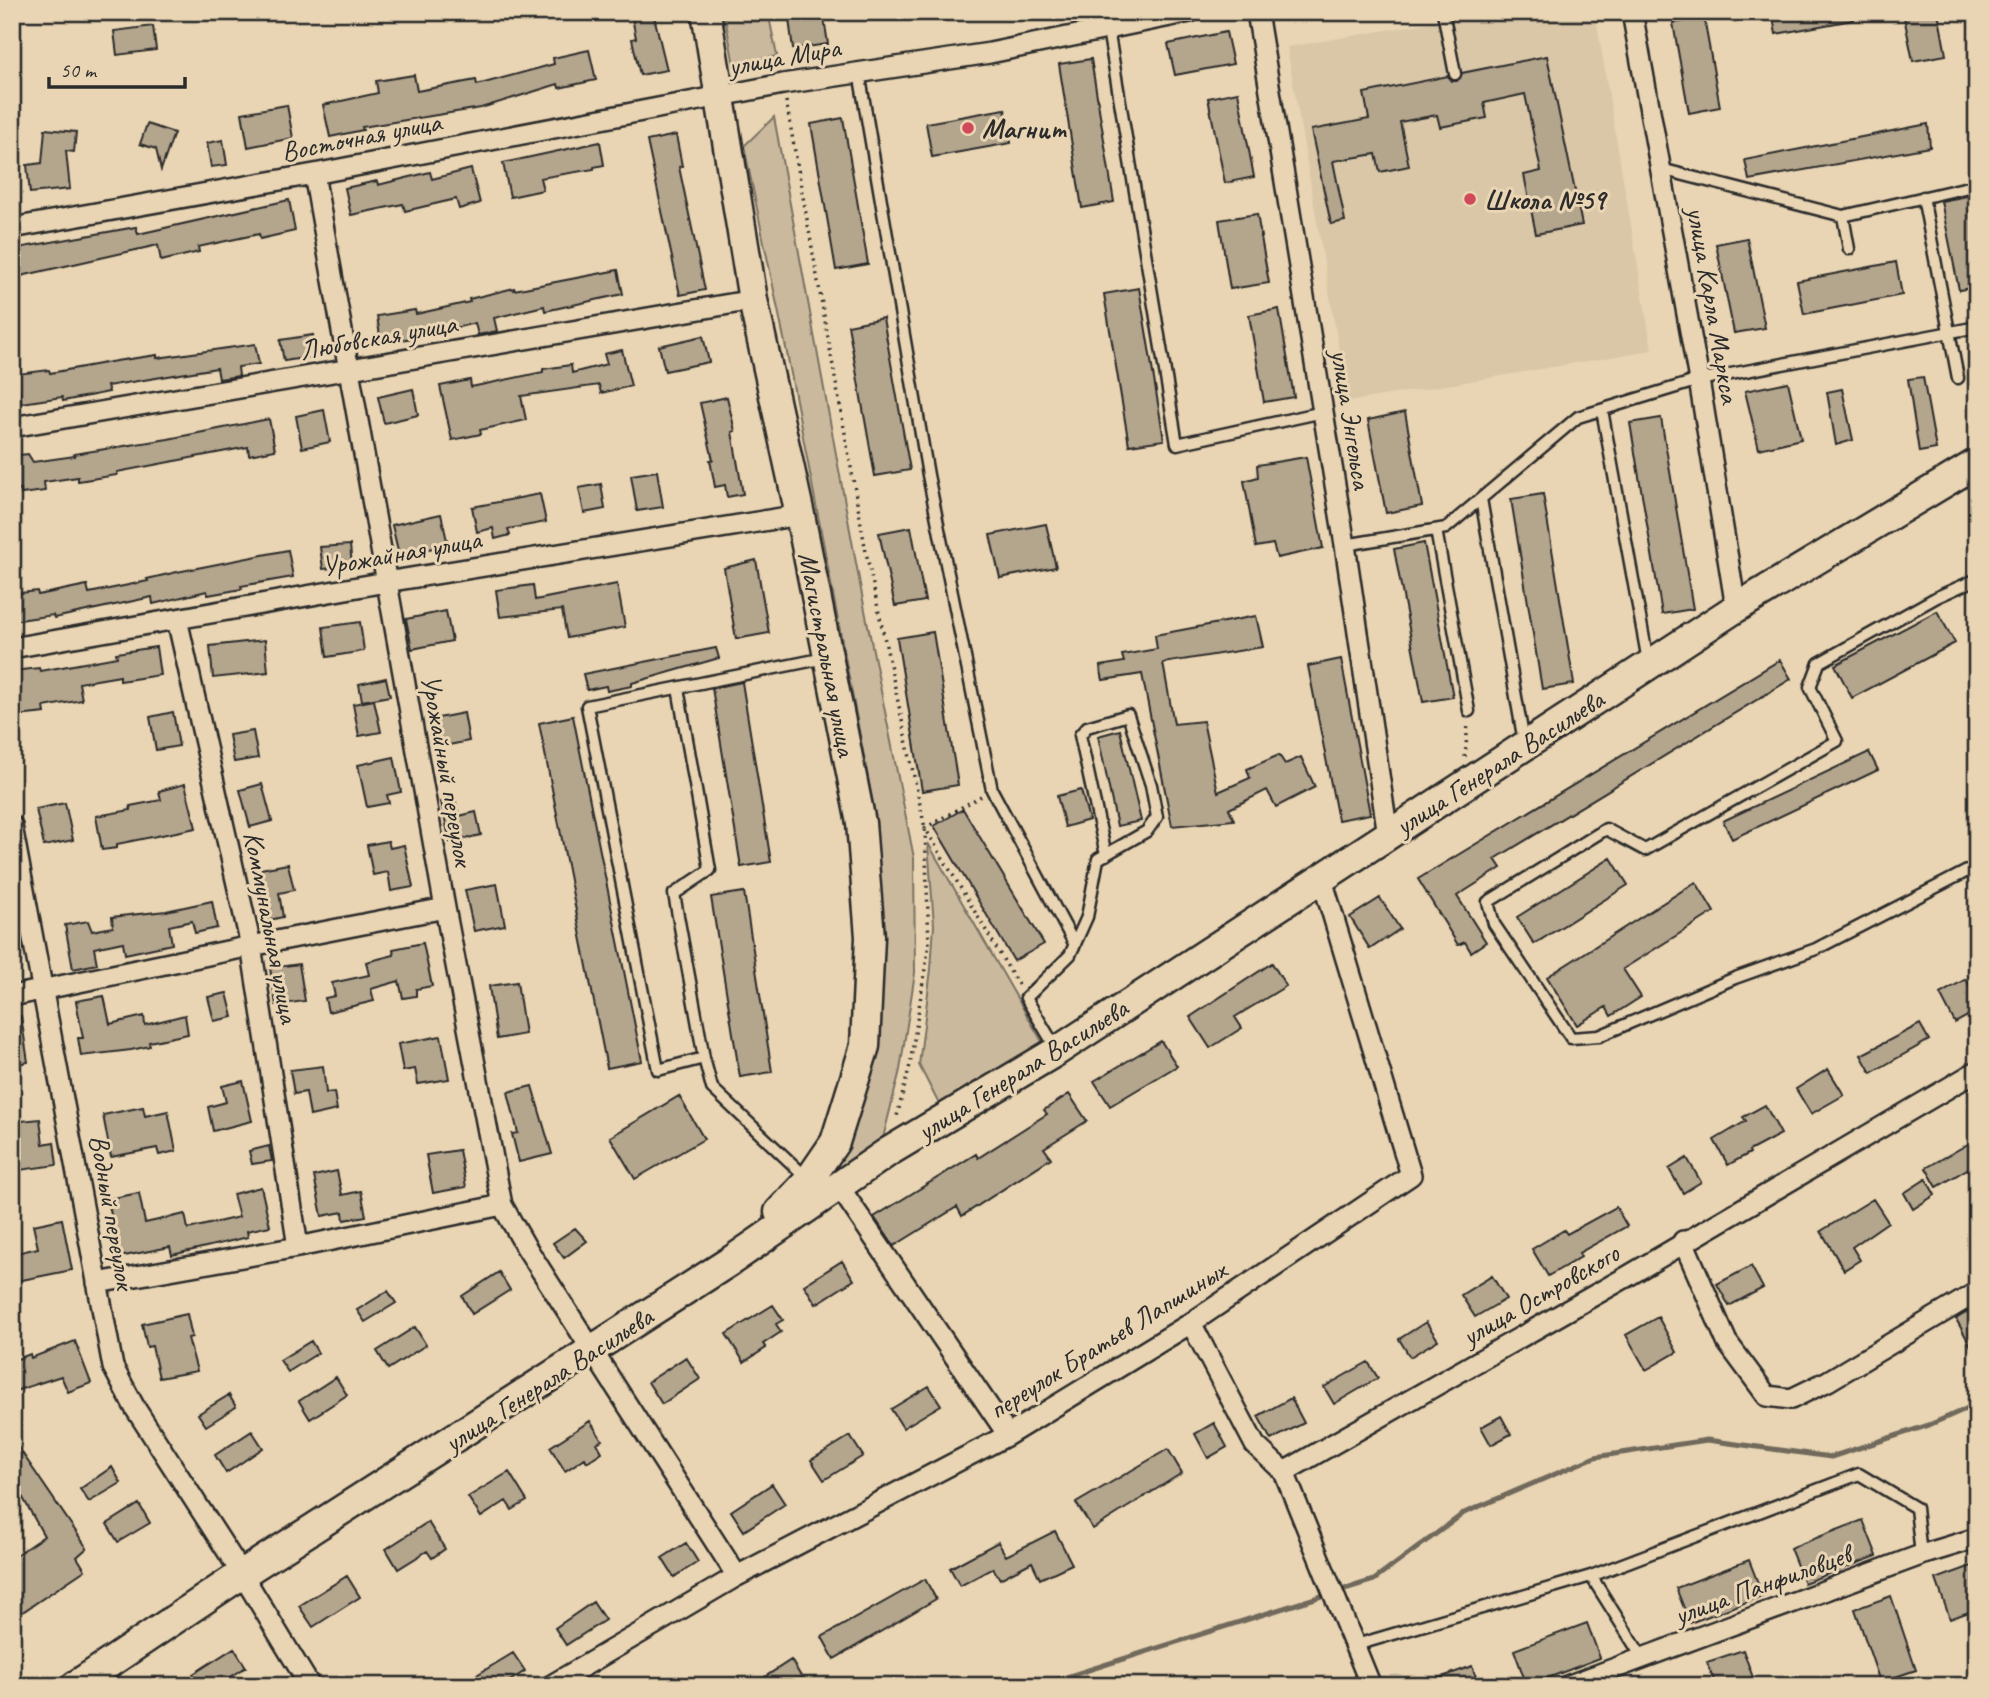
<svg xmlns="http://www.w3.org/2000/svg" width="1989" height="1698" viewBox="0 0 1989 1698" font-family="Caveat,sans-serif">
<rect width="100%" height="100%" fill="#e9d5b3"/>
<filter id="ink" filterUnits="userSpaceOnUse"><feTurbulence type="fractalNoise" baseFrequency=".0143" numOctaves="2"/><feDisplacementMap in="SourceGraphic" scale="14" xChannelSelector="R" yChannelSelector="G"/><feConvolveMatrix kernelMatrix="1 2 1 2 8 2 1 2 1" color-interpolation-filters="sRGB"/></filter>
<g filter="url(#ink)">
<path fill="#d9c7a8" d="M1492 12H1595L1652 350 1348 402 1287 47Z"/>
<path fill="#cab99d" stroke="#7a7264" stroke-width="2" d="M724 12H768L777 56 734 65Z
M774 117 861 590 914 858 915 973 900 1070 882 1142 832 1178 844 1151 883 949 876 819 787 353 744 146Z
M928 843 1044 1045 942 1110 919 1065 931 969 934 925Z"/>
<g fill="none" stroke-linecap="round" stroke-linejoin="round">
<path stroke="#70695c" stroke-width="5" d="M1338 1591 1374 1580 1464 1513 1595 1457 1707 1440 1831 1457 1929 1425 1977 1404
M1038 1686 1328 1594"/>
</g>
<path fill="#b4a58d" stroke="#2b2b2b" stroke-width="2" d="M631 12H653L667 70 640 75 632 39 636 38Z
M788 12H823L828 44 793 49Z
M1772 12H1852L1853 20 1776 34Z
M1903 12H1938L1946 55 1913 61Z
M1704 18 1720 107 1689 113 1673 23Z
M153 26 156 50 117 55 114 31Z
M1226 32 1233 64 1175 75 1168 44Z
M589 50 596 80 559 88 558 84 481 108 362 127 363 130 330 137 323 105 378 93 376 81 414 75 417 91 476 80 477 85 554 64 553 58Z
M1547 56 1582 225 1536 234 1524 175 1541 171 1525 94 1484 103 1487 118 1440 127 1437 115 1400 122 1409 166 1380 172 1376 154 1333 161 1345 221 1331 224 1311 130 1369 119 1364 93 1448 76 1452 81H1457L1462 73Z
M1091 59 1114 202 1082 208 1059 64Z
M1238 92 1254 177 1225 183 1208 98Z
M287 105 293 138 248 147 242 113Z
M1005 109 1011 143 932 157 926 123Z
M843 118 868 264 836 270 811 124Z
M147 124 174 133 161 170 156 149 140 144Z
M1928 124 1930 147 1749 180 1745 160Z
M45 129 76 132 74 152 66 151 70 189 30 193 27 165 42 163Z
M676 135 682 166 679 167 705 290 680 295 647 141Z
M223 140 227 165 211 167 207 143Z
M600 142 604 165 594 167V169L540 178 543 190 510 197 503 163Z
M471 169 480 203 459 209 456 199 405 211 403 204 351 215 345 188 377 181 378 185 430 172 432 179Z
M1973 195 1977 214V287L1959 290 1941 201Z
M289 200 295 231 260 239 259 234 198 247 199 252 161 261 158 245 12 278V249L136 227 138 234Z
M1257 214 1269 283 1230 289 1219 220Z
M1747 238 1765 328 1734 333 1716 244Z
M1896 262 1902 295 1804 314 1797 281Z
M618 270 623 294 545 311 544 306 494 318 497 331 478 335 475 323 419 337 381 343 377 316 415 310 416 314 470 302 469 299 514 288V290Z
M1139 288 1164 440 1129 445 1104 294Z
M1279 309 1294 397 1264 402 1249 315Z
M883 318 910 470 875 476 848 325Z
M313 335 317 356 284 361 280 340Z
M703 336 709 362 665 371 659 346Z
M255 344 259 364 238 367 239 376 219 379 217 368 107 386 109 392 63 401 62 397 21 403 17 374 49 370 50 373 116 361 157 355V358Z
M622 350 631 386 601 393 599 385 521 396 526 420 480 430 481 434 452 440 440 386 470 380 471 387 543 372V369L571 365 572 373 607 364 604 354Z
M1923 377 1936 449 1919 452 1908 379Z
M1788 382 1801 439 1759 449 1745 391Z
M413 389 418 415 384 423 378 397Z
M1842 389 1853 440 1836 445 1827 392Z
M727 397 735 431 732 432 743 494 727 497 725 485 715 487 710 460H713L700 403Z
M324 410 330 442 302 448 296 416Z
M1405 412 1422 506 1386 513 1368 420Z
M1661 418 1693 609 1662 614 1630 423Z
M269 419 275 450 249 455 248 447 117 472V475L78 481V477L44 482 45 491 21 494V490L12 491V456L28 454 33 462 75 456 74 454 168 439Z
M1306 457 1323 548 1277 558 1273 544 1256 547 1244 481 1258 477 1257 465Z
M657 471 663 507 637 511 631 475Z
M601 484 605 509 584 513 579 488Z
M540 494 546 522 508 529 510 535 495 539 493 528 477 532 472 507Z
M1543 494 1574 684 1542 689 1511 499Z
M441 514 448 545 399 555 392 525Z
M1046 524 1056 567 1000 578 990 535Z
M911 527 925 601 895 606 879 533Z
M1424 543 1453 697 1423 702 1394 549Z
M350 545 352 566 323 569 320 547Z
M288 550 293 577 241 586 242 589 208 595 207 591 153 604 152 597 54 618 53 615 12 621V594L37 591 38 595 87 585 89 593 148 581 147 579 177 572Z
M756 560 769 633 736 639 724 568Z
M617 584 625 627 567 638 562 610 500 617 496 590 533 585 535 600Z
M446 611 452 641 412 649 406 619Z
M1937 611 1955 643 1852 698 1835 665Z
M1256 616 1263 647 1163 663 1174 724 1203 721 1218 792 1250 778 1247 769 1279 755 1285 764 1301 757 1315 787 1276 807 1267 790 1229 809 1234 820 1172 826 1142 674 1103 680 1100 666 1124 662 1122 655 1157 649 1155 635Z
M360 622 364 651 327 657 323 627Z
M933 632 958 785 922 791 897 638Z
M265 640 268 672 213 678 210 646Z
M156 647 160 675 120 681V676L79 683 82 700 44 707 45 713 18 716 13 671 39 668 40 671 117 657 116 653Z
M716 648 719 658 632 683V686L607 691 606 686 587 690 583 674Z
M1341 659 1370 814 1338 820 1308 666Z
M1780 660 1791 679 1495 859 1501 868 1457 896 1486 942 1471 952 1465 942 1458 945 1418 879Z
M386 678 390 696 362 701 359 684Z
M742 682 771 862 741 867 712 688Z
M374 700 381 732 359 736 353 704Z
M173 712 179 746 156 750 150 717Z
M464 713 469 741 434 748 428 720Z
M573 716 642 1061 607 1068 539 723Z
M1120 730 1141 821 1117 826 1098 736Z
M253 731 258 758 234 762 229 735Z
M1869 752 1878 770 1732 839 1723 821Z
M394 757 401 792 387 795 389 803 367 807 358 765Z
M185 784 196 828 117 844V848L102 850 96 816 131 810 130 806 161 800 159 791Z
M262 784 272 821 250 827 240 790Z
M1081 790 1089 820 1065 827 1057 796Z
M455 799 459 816 476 812 481 835 450 842 441 802Z
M65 803 73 840 44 846 36 809Z
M963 809 1044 944 1014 961 934 826Z
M388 841 390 848 404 845 413 887 391 891 388 872 373 875 367 845Z
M1611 858 1628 885 1534 944 1517 917Z
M288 864 294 890 279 893 283 917 265 921 255 870Z
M1696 882 1714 912 1623 969 1641 997 1611 1016 1606 1007 1577 1025 1547 977Z
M497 884 505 925 474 931 465 890Z
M744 892 772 1072 740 1077 711 897Z
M1380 898 1400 929 1370 949 1350 917Z
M212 901 217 928 195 933 192 921 169 926 172 944 125 954 123 942 94 948 97 964 73 969 65 925 88 921 92 931 113 927 112 917 166 911Z
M423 943 432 986 416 989V996L403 998 399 981 371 989 374 1001 328 1012 325 998 335 996 332 983 369 975 366 962 394 955 393 949Z
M1272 963 1286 986 1235 1017 1242 1028 1210 1048 1190 1017Z
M299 964 305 1001 276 1005 270 968Z
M1966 979 1977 998V1011L1955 1023 1940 994Z
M517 982 525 1034 497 1039 489 986Z
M227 993 233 1017 214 1021 208 997Z
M104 996 110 1024 144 1016 145 1025 185 1015 188 1034 149 1042 150 1046 131 1050 81 1056 78 1038H83L76 1001Z
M21 1016 28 1062 12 1065V1017Z
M1920 1024 1929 1040 1871 1073 1861 1055Z
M441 1036 449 1079 418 1084 415 1069 403 1071 398 1044Z
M1161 1041 1177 1066 1110 1106 1094 1081Z
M323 1066 326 1093 334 1092 337 1110 310 1116 306 1092 294 1094 290 1070Z
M1828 1069 1844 1095 1811 1114 1796 1089Z
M243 1081 252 1121 213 1131 208 1107 226 1102 222 1086Z
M532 1086 552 1154 519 1162 512 1134 518 1133 508 1092Z
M1069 1094 1087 1121 1044 1148 1051 1158 962 1216 957 1207 894 1246 874 1217 976 1154 978 1158 1047 1114 1044 1110Z
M679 1096 704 1139 635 1179 610 1137Z
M1765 1105 1781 1134 1749 1151 1750 1153 1728 1165 1714 1140 1746 1121 1743 1117Z
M143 1107 145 1116 168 1111 176 1151 159 1155 157 1148 111 1157 103 1115Z
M40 1119 43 1144 54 1142 57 1165 20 1170 12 1122Z
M1977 1139V1163L1937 1187 1926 1168Z
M269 1146 272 1161 252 1164 249 1151Z
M459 1150 466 1187 433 1193 426 1155Z
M1687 1158 1701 1182 1683 1193 1669 1169Z
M337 1171 342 1195 361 1191 366 1216 344 1220 343 1212 322 1216 314 1176Z
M1926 1179 1935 1195 1913 1209 1904 1193Z
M261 1187 270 1226 247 1231 248 1237 172 1255 170 1247 119 1257 108 1199 139 1193 145 1223 185 1214 188 1229 239 1217 233 1194Z
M1873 1199 1888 1222 1852 1247 1860 1260 1844 1270 1821 1231Z
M1616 1207 1627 1226 1579 1253 1581 1257 1548 1276 1532 1249 1564 1230 1567 1234Z
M62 1219 72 1270 12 1282V1254L38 1248 33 1225Z
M575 1228 587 1241 564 1258 553 1243Z
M842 1261 854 1280 816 1304 804 1285Z
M1751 1266 1763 1288 1729 1306 1717 1284Z
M499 1272 510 1290 472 1314 462 1296Z
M1492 1276 1506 1299 1475 1317 1461 1295Z
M388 1291 396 1303 365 1322 357 1310Z
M773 1305 783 1320 776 1324 781 1332 763 1344 766 1348 744 1362 726 1334Z
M1977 1306V1357L1956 1319Z
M187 1314 192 1337 188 1338 197 1371 159 1378 152 1346 147 1347 142 1324Z
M1658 1317 1677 1352 1646 1370 1626 1335Z
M1426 1322 1438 1340 1410 1357 1399 1339Z
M415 1327 426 1345 388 1369 377 1351Z
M75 1341 91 1383 68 1392 61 1376 12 1392V1361L30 1354 31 1358Z
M311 1341 318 1353 288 1372 280 1360Z
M686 1357 700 1379 662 1404 648 1382Z
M1368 1362 1378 1378 1334 1404 1324 1387Z
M336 1377 347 1395 310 1419 299 1401Z
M929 1386 941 1405 903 1428 891 1409Z
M229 1395 236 1407 206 1426 198 1414Z
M1291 1398 1304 1423 1271 1440 1258 1416Z
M1501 1416 1511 1434 1491 1445 1481 1427Z
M590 1421 602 1440 597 1443 602 1452 587 1462 585 1458 565 1471 550 1447Z
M1214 1423 1227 1447 1208 1458 1195 1434Z
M252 1431 263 1448 226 1473 215 1455Z
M850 1436 863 1456 824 1480 811 1460Z
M12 1438 87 1548 77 1557 85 1570 12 1619V1558L44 1536 12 1478Z
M1168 1449 1182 1473 1093 1529 1076 1503Z
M112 1467 121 1483 89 1502 80 1489Z
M509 1472 527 1501 512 1510 506 1501 481 1517 468 1497Z
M772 1484 785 1504 744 1531 731 1511Z
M139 1504 150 1523 118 1542 107 1524Z
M1863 1520 1877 1556 1804 1583 1790 1548Z
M428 1522 445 1549 432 1558 427 1551 398 1569 386 1549Z
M1055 1531 1072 1564 1040 1579 1032 1562 1000 1579 993 1568 960 1586 950 1568 998 1542 1006 1556Z
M686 1543 698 1562 674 1577 662 1558Z
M1749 1560 1763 1596 1690 1623 1676 1588Z
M1977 1564V1609L1950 1619 1936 1579Z
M347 1576 360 1597 313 1627 299 1606Z
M925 1579 936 1599 834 1659 822 1637Z
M1891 1596 1916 1670 1880 1682 1855 1609Z
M593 1602 605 1620 566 1645 555 1628Z
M1587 1623 1600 1658 1527 1686 1514 1650Z
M234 1648 246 1667 217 1686H201L193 1674Z
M1743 1650 1756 1686H1716L1707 1662Z
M513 1653 525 1671 502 1686H482L475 1676Z
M791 1660 807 1686H751Z
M1472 1666 1479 1686H1423V1684Z"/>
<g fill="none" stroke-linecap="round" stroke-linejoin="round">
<defs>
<path id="service" d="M1443 12 1455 74
M1108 29 1177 444 1323 412
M859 72 928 475 992 790 1075 945
M1661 169 1843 216 1977 185
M1923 197 1958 378
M1843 216 1849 249
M1602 410 1648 661
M1481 499 1524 742
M1436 530 1469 711
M1345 545 1446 528 1578 417 1699 380 1977 327
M1977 579 1937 597 1819 663 1810 687 1837 741 1645 850 1606 829 1488 902 1494 924 1571 1038 1599 1036 1735 978 1816 949 1977 866
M678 688 710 870 674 894 704 1058
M1057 1050 1026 998 1070 955 1087 917 1098 859 1147 831 1157 817 1151 785 1128 715 1087 727 1080 735 1106 855
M808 1179 712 1088 704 1058 658 1070 587 706 825 658
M1591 1576 1642 1657
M1356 1645 1591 1576 1859 1474 1916 1508 1921 1555"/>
<path id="minor" d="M1257 12 1345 545 1388 835
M1632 12 1699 380 1736 608
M314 174 445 908 502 1205 526 1247 737 1576
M12 228 314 174 783 84 990 53 1190 12
M12 427 753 300
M177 619 251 946 298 1247
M12 648 386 582 800 515
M12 826 113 1367 135 1408 242 1574 310 1686
M12 996 251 946 445 908
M838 1185 1008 1435
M1683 1241 1727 1342 1767 1396 1791 1399 1828 1381 1977 1292
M97 1283 298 1247 502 1205
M1191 1323 1255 1445 1284 1472 1628 1276 1977 1071
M1284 1472 1371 1686
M550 1686 737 1576 1008 1435 1191 1323 1411 1175 1321 876
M1567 1686 1921 1555 1977 1538"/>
<path id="secondary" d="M706 12 753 300 800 515 861 823 870 937 865 1046 835 1142 809 1180 779 1212
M75 1686 242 1574 732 1260 888 1152 1057 1051 1736 608 1977 463"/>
</defs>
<use href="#service" stroke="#2b2b2b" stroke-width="15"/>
<use href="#minor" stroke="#2b2b2b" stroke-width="24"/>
<use href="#secondary" stroke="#2b2b2b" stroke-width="33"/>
<path stroke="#2b2b2b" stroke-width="3.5" stroke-dasharray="2 5" stroke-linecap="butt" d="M786 101 866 552 925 828 929 944 910 1065 896 1120
M1465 757 1468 723
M981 796 925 828 1019 986"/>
<use href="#service" stroke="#e9d5b3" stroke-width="10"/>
<use href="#minor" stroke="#e9d5b3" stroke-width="19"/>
<use href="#secondary" stroke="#e9d5b3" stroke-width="28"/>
</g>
</g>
<g fill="#d1495b" stroke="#e9d5b3" stroke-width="2.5">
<circle cx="968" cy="128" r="7"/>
<circle cx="1470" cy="199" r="7"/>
</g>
<g text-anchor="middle" stroke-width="6" stroke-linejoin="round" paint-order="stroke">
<g font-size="28" fill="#2b2b2b" stroke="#e9d5b3">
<text transform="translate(784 56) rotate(-10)" y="10">улица Мира</text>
<text transform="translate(361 136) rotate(-11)" y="10">Восточная улица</text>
<text transform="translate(1714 305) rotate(80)" y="10">улица Карла Маркса</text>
<text transform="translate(378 336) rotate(-10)" y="10">Любовская улица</text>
<text transform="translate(1352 419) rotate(81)" y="10">улица Энгельса</text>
<text transform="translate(401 552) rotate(-10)" y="10">Урожайная улица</text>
<text transform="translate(828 654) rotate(79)" y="10">Магистральная улица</text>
<text transform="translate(1499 762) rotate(-33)" y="10">улица Генерала Васильева</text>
<text transform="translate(448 770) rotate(80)" y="10">Урожайный переулок</text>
<text transform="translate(272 927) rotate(79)" y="10">Коммунальная улица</text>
<text transform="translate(1022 1069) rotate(-32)" y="10">улица Генерала Васильева</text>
<text transform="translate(113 1212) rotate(80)" y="10">Водный переулок</text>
<text transform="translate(1540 1294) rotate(-30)" y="10">улица Островского</text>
<text transform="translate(1107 1339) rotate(-32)" y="10">переулок Братьев Лапшиных</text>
<text transform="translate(548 1379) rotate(-33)" y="10">улица Генерала Васильева</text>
<text transform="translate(1762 1584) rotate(-20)" y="10">улица Панфиловцев</text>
</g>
<g font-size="28" font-weight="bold" fill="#2b2b2b" stroke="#e9d5b3" text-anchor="start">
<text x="982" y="138">Магнит</text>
<text x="1484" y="209">Школа №59</text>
</g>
</g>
<rect width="1989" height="1698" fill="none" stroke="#e9d5b3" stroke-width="42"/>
<rect x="21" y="21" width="1947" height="1656" fill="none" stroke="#2b2b2b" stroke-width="2.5" filter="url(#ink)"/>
<path d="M49 77v10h136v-10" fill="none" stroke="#2b2b2b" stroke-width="3.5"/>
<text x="60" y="77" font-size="21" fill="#2b2b2b" stroke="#e9d5b3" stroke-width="5" paint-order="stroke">50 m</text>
</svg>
